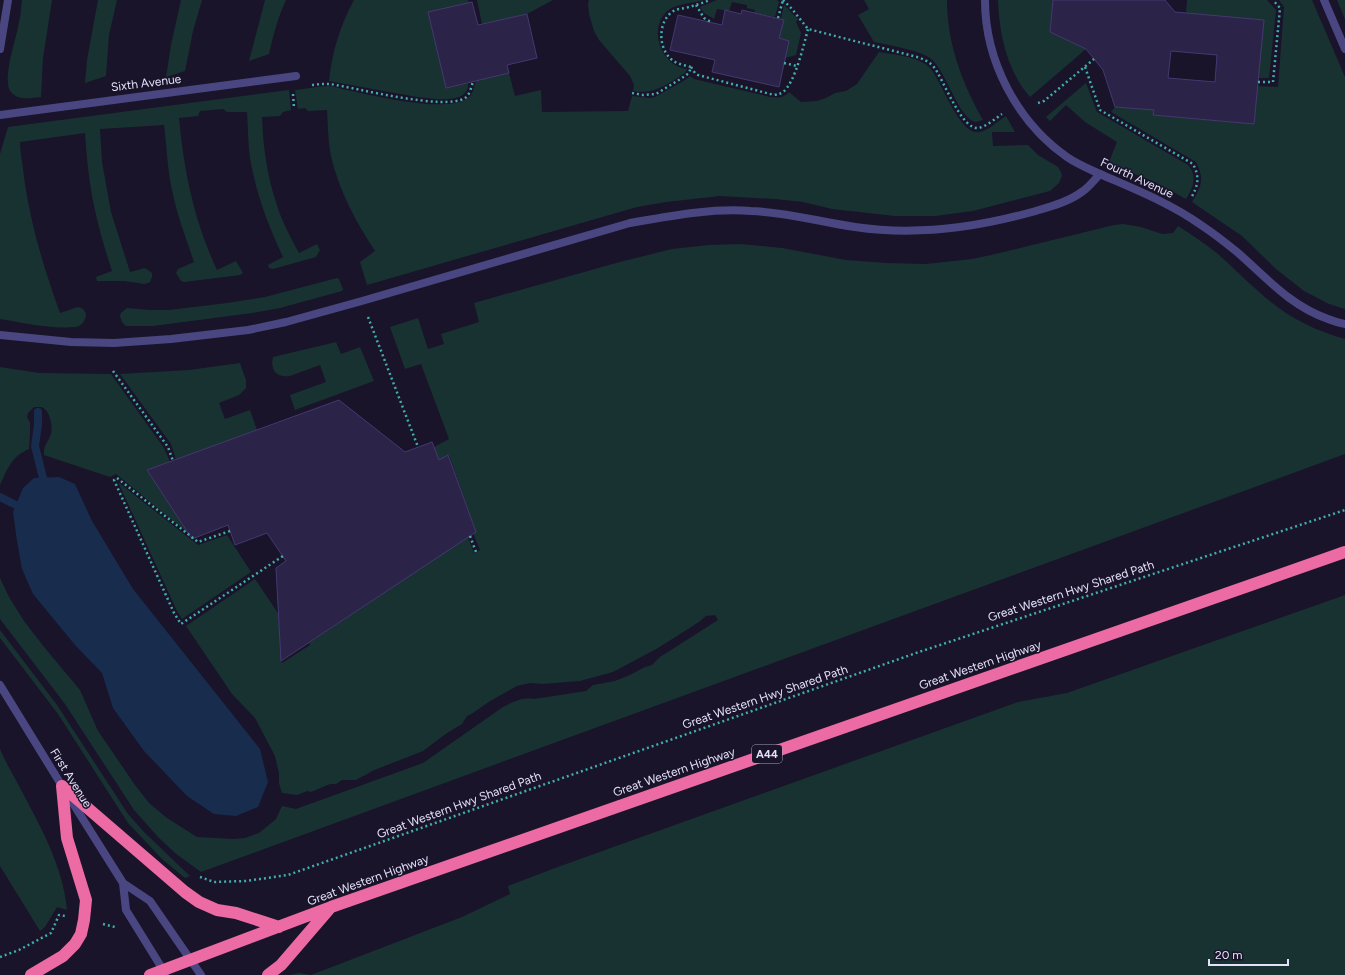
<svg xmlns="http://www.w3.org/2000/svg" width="1345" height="975" viewBox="0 0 1345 975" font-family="Figtree,sans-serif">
<rect width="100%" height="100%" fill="#191429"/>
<path fill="#183232" d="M22 0H52L43 58 41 97C31 98 18 101 11 92 1 80 17 37 19 22 21 15 21 7 22 0Z
M98 0H117L109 35 106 76 85 83 87 60Z
M181 0H202L193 31 185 71 166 77 171 45Z
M265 0H286C278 17 273 36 269 54L249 61Z
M354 0H468L469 3 428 13 446 88 468 83C469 89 465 95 459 97 441 103 408 95 389 92 369 88 349 85 329 81 332 52 340 26 354 0Z
M477 0H553L527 14 482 24Z
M589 0H704C694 3 677 4 670 9 647 25 659 65 687 69L685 73C668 84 654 95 633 91L634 85 630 76 599 40 594 31 589 14 588 4Z
M717 0H777L779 2 775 17 754 13 755 10 747 8V5L732 2 729 11 717 9 714 19 704 13 700 7Z
M864 0H947C947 43 962 83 983 120L976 122C958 119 947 71 930 58 918 50 889 45 874 42L858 15 869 9Z
M998 0H1053L1050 32 1086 49 1030 97C1007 71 999 33 998 0Z
M1187 0H1267L1276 10 1269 78H1258L1186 14Z
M1279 0H1312L1345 77V309L1329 304 1304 291 1276 269 1242 236 1192 202C1201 187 1205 179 1196 162L1111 112 1115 107 1154 110V115L1254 124 1257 86 1278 87 1284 7Z
M1337 0H1345V19Z
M784 5 798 19 796 22 801 33 796 55 785 58 789 41 779 38 784 20 781 19Z
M879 52C895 55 917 56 929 67 941 78 959 137 980 132 989 130 998 121 1006 116L1015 132H992L993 146 1028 145 1038 155 1058 167 1061 172 1062 176 1059 183 1050 191 973 211 935 216H895L832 209 803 202 775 199 720 196 666 202 637 207 367 285 360 262 375 251C356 222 339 191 331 156 328 141 328 126 327 110L308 111 305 108 298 109 295 90C306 89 318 86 329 86 334 86 341 89 347 90 372 95 449 115 469 97 473 94 474 86 476 81L509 73 515 96 541 90 542 112 628 111 632 96 651 98 655 97 685 80 690 76 694 79 770 97C778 98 784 98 789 92L801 102 817 101 826 98 835 93 846 91 857 84Z
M1086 83 1097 112 1188 165C1198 176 1193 188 1186 199L1155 182 1124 170 1109 162 1117 142 1085 122 1066 105 1050 121 1046 117Z
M289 90 291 110 283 112 280 116 262 117C263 146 267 175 276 202 281 220 290 236 299 253L317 244 320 250 316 257 273 269 269 268 268 265 283 257C268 225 256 193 250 158 248 143 248 128 247 112H227L223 109 200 111 198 116 179 118C184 172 194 221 217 270L236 261 243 273 240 275 184 282 181 281 176 273 178 269 194 262C186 238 177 215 172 190 167 168 167 147 164 125L100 129 102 162 111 212 130 272 145 268 152 273V277L150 282 145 284 124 281H97L96 277 112 271C102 240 93 208 89 176 87 161 86 147 85 133L20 142C20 151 22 160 23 169 29 219 43 266 60 313L78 307C92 310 85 326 75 327 50 329 24 323 0 319V154L8 127Z
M1123 224 1141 227 1162 234 1173 233 1178 226C1192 235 1206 244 1218 254 1232 266 1244 279 1257 290 1284 315 1310 329 1345 339V454L201 872 175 853 159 838 134 810 65 704 0 619V578L9 597 24 621 44 647 80 690 98 731 135 785 149 803 167 818 197 837 233 839 245 838 259 833 276 819 282 806 296 809 423 763 503 707C513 702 522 697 534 699L586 691 593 685 615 681 630 675 645 667 652 665 660 657 718 620 715 615 706 616 699 622 658 648 613 672 580 681 543 684 530 683 517 686 490 701 473 713 467 716 462 724 447 733 423 751 372 771C367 775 362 776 356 780H342L336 784H330L311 792 307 791 297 795 282 793 279 783V773L275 756 255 718 232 694 186 626 255 579 278 613 282 663 310 645 309 643 468 537 474 553 480 550 473 533 476 532 449 455 439 460 434 447 449 439 421 364 405 369 390 327 418 318 428 349 444 344 441 334 479 322 474 303 616 263 672 249 709 245 741 244 782 248 846 260 886 263 926 264 972 259 991 255 1114 225Z
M337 278 339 279 343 289 342 291 280 308 252 313 153 326H126L122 322 120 316 121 313 127 308 150 310H169L227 303 265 297Z
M336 342 341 354 360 347 374 381 295 410 290 395 326 382 320 365 290 376C276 378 270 370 273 357Z
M240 363 246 380V388L239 395 219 403 225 419 250 410 257 430 176 460 171 444 120 374 189 370Z
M0 367 39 373 111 374 164 448 170 462 147 470 187 532 116 474 110 477 44 455C43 446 48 442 51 434 53 426 50 411 42 407H34L28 413 27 417 30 423V433L29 449C11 457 8 468 0 485Z
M118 482 198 545 227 535 251 572 182 619 177 611Z
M1345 595V975H290L299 973 311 975 462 917 510 894 508 886 555 868 1018 702 1067 693Z
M0 630 57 705 128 814 144 832 190 876 185 878 162 859 128 823 58 714 0 638Z
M0 749C5 761 12 773 18 784 39 824 63 865 67 910L57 907 45 927 40 931 0 866Z"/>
<path fill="#182c4e" d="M59 477 75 484 92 521 133 589 260 749 268 782 258 807 236 816 214 814 187 796 144 751 113 708 102 673 75 645 33 594 22 569 17 541 13 512 23 488 34 478Z"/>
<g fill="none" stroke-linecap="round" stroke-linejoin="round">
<path stroke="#182c4e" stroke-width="8" d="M38 412V425L35 446 43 478
M0 497 16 505"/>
</g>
<path fill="#2b2348" stroke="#453871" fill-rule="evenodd" d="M1053 0H1165L1175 12 1264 20 1254 124 1153 115 1154 110 1115 107 1103 70 1086 49 1050 32ZM1171 51 1217 55 1215 82 1168 78Z
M472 2 478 25 527 14 537 58 507 65 509 73 446 88 428 12Z
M725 10 741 14 742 10 784 20 779 38 789 41 779 87 712 72 715 60 670 50 678 15 722 25Z
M339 400 405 452 432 442 439 460 448 455 476 532 281 661 276 568 286 561 267 533 235 545 228 525 192 539 147 470Z"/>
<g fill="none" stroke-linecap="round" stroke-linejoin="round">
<path stroke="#41aeab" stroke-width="2.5" stroke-dasharray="2 3" stroke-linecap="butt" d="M783 0 792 9 808 29 917 57C923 59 928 61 933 66 943 77 961 131 979 128 987 126 996 118 1002 114
M696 5 704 18 711 22
M778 18 783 0
M784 63 797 66
M691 67 695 73 698 75 774 95C778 94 780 94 783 92 795 83 804 44 808 29
M1085 67 1100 110 1193 164C1200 177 1198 186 1191 198
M1258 82H1273L1280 8 1273 0
M312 85C318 84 324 84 330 84 357 88 444 111 465 98 470 95 471 87 473 82
M632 93 643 95 656 94 682 78 689 73 691 67C684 65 676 64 671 59 658 48 658 22 672 12 677 8 683 9 689 7 696 5 703 3 710 0
M293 94 294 108
M1038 103 1044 101 1094 59
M368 317 418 447
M113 371 168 447 173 461
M230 531 198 542 117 478 114 480 174 613 181 624 283 556
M470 536 476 552
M200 877 214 882 246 881 288 875 919 652 1345 510
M103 924 115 927
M0 957 19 950 51 933 59 915 65 916"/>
<path stroke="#4a4682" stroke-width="8" d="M985 0C985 61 1017 122 1067 157 1077 164 1089 169 1100 174
M1324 0 1345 49
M0 115 296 76"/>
<path stroke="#4a4682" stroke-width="8" d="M0 49 8 0
M0 335 71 342 114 343 171 339 248 330 286 322 362 301 630 223C670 216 710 208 751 211 786 212 820 222 855 227 915 236 975 228 1032 212 1049 207 1069 202 1083 191 1089 187 1094 180 1100 174 1134 189 1170 203 1201 225 1213 233 1226 243 1237 252 1267 278 1289 305 1328 319 1333 321 1339 323 1345 324
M0 685 62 786 123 883 150 901 201 975
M123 883 126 910 165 973"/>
<path stroke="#ec6ba4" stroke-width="12" d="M62 786 185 892 199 902 217 910 236 913 279 927
M31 975 63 956 75 944 81 934 84 920 86 900 67 838 62 786
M150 975 331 907 1345 552
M268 975 281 965 330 908"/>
</g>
<g text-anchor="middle" stroke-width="3" stroke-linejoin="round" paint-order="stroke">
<rect fill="#191429" stroke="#a7a3bc" stroke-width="1" x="752" y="745" width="30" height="18" rx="3"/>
<g font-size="11" font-weight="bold" fill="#e4e0fb">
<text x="767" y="758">A44</text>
</g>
<g font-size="12" fill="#e4e0fb" stroke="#191429">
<text transform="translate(146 83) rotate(-7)" y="4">Sixth Avenue</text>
<text transform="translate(1137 178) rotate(25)" y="4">Fourth Avenue</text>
<text transform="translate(1071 591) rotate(-18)" y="4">Great Western Hwy Shared Path</text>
<text transform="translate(980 665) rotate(-19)" y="4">Great Western Highway</text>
<text transform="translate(765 697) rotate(-19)" y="4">Great Western Hwy Shared Path</text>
<text transform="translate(674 772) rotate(-19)" y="4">Great Western Highway</text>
<text transform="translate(71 778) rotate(58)" y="4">First Avenue</text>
<text transform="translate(459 805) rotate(-20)" y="4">Great Western Hwy Shared Path</text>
<text transform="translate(368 880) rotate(-20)" y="4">Great Western Highway</text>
</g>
</g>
<path d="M1209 959v6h79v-6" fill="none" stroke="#e4e0fb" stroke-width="2"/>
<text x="1215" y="959" font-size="12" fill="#e4e0fb" stroke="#191429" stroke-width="3" paint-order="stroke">20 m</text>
</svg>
